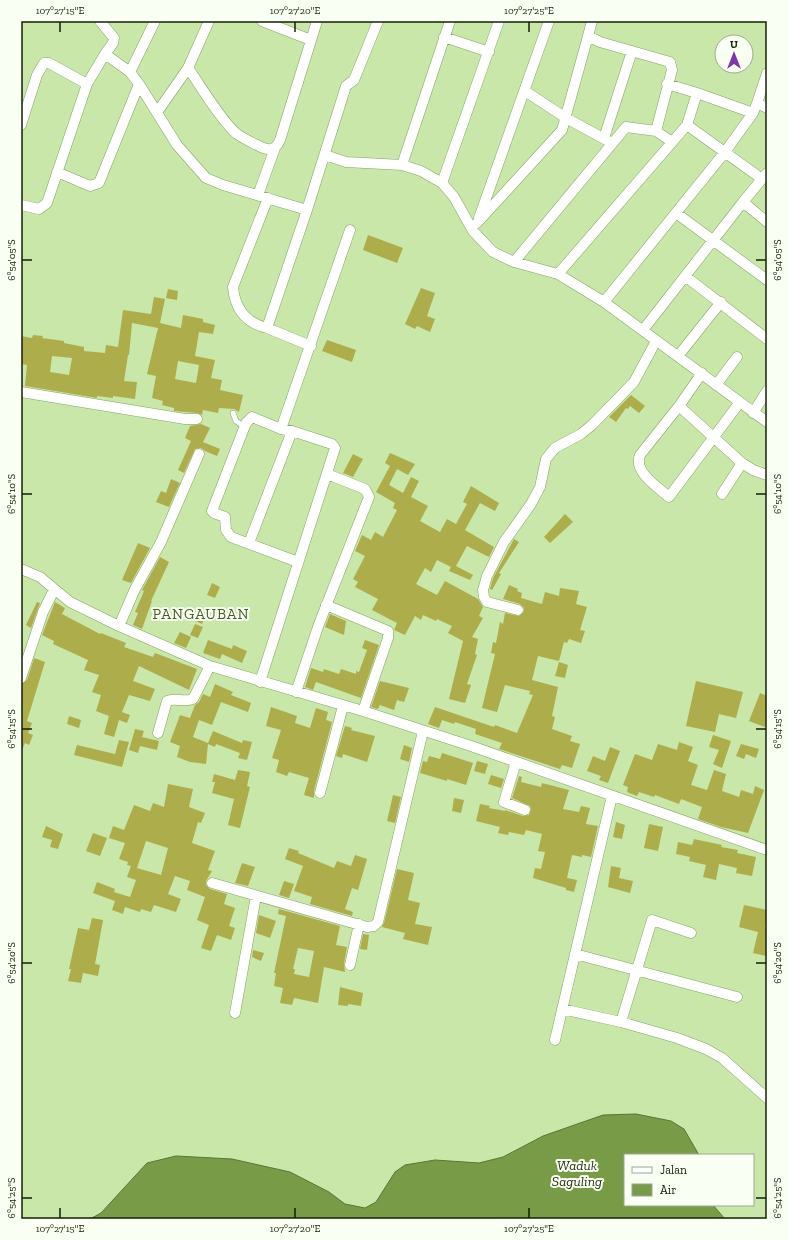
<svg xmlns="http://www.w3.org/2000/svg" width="788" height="1240" viewBox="0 0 788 1240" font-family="'Zilla Slab',serif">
<rect width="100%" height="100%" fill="#c9e7a8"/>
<path fill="#779b47" stroke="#5a7634" d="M636 1114 671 1121 684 1129 699 1155H625V1205H713L725 1219H90L101 1213 147 1163 176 1156 232 1159 290 1172 329 1192 345 1204 365 1208 376 1202 395 1172 405 1165 435 1160 479 1163 503 1157 543 1136 603 1115Z"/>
<path fill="#aead4c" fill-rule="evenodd" d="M368 235 403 248 397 263 363 250Z
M421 288 435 293 427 316 435 319 430 332 417 326 415 329 405 324Z
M168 289 178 291 177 300 166 298Z
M154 297 165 299 160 323 181 328 183 315 203 319V322L215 325 213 334 199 332 195 356 215 360 211 378 222 380 220 390 243 395 239 412 234 409 219 408 218 413 203 410 202 415 197 413 186 412 174 411V408L162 405 163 401 152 398 156 376 147 374 158 328 132 323 129 355H128L124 381 137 382 135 399 113 396V398L97 396V398L25 386 27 365 21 364V336L32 338 33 335 43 336 42 338 64 341V343L84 347V351L105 353 106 345 118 347 123 310 151 314ZM52 356 72 358 69 375 50 372ZM178 361 199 365 196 383 175 379Z
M327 340 356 350 352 362 322 351Z
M631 395 645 406 639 413 630 406 628 409 626 408 616 422 609 417Z
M201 424 210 428 203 442 220 449 217 456 205 451 201 448 195 449 184 473 178 470 191 441 185 438 190 426Z
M390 453 415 464 408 475 397 469 389 485 403 493 411 477 419 481 411 497 428 506 420 521 440 532 447 519 456 524 467 504 463 502 471 486 499 503 495 511 480 503 465 530 494 547 489 557 467 546 456 566 473 575 470 580 449 571 451 567 437 560 431 572 425 568 416 584 437 595 445 581 478 599 483 607 479 616 483 618 472 637 478 639 475 654 477 655 467 684 471 685 465 703 449 699 463 641 448 633 452 626 437 619 436 621 423 615 421 620 415 616 405 635 394 630 397 623 372 610 378 599 355 587 358 582 353 579 365 556 355 551 362 535 371 540 375 532 383 537 397 510 393 508 395 503 376 492 390 466 385 463Z
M353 454 363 459 353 477 343 473Z
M171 479 180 483 169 507 156 502 161 491 166 493Z
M565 514 573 522 550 543 544 537Z
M514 539 519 542 499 573 501 574 492 590 490 589 493 578Z
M138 543 150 548 131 583 122 580Z
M160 557 169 562 151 601H152L142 629 133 625 138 613 135 612 144 591 142 590Z
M212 583 220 587 215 598 207 595Z
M509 585 518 589 517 591 522 593 521 598 542 604 545 592 559 596 560 588 579 591 576 604 587 607 580 630 585 631 581 643 569 639 567 643 564 642 559 661 538 656 532 680 558 687 552 716 555 717 552 729 572 736 570 741 580 744 572 768 562 765 560 769 499 749 502 743 475 734 476 729 455 722 454 724 442 720 439 728 428 724 435 707 494 727 495 725 517 733 533 695 529 694 530 691 505 685 497 712 482 708 495 654 491 653 493 642 496 643 500 622 503 624 505 613 519 616 524 611V608L520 604 503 599Z
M37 602 40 603 31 628 26 625Z
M55 602 65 608 62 614 100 634 101 633 126 643 124 647 153 657 155 653 197 669 189 690 139 666 133 681 155 689 150 701 129 695 122 712 130 715 127 723 119 720 114 737 104 734 109 716 96 711 101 695 92 692 99 675 84 670 88 660 53 644 54 641 42 635Z
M198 610 206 613 202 624 193 620Z
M330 614 346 621 344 635 325 627Z
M195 624 203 627 198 638 190 635Z
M180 632 191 637 186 648 174 643Z
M208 640 232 649 233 645 247 651 242 663 222 654 220 659 203 653Z
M365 640 379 645 361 698 316 682 313 690 305 687 311 668 323 672 324 669 339 674 341 669 356 674V671L359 672 367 650 362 648Z
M34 658 45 662 27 721 32 723 28 733 33 735 29 745 25 743 22 750 21 684 27 680Z
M559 662 568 665 565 678 555 676Z
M380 681 409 688 404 702 397 700 394 710 380 705 378 709 371 707Z
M696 681 743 692 736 718 719 714 715 732 686 726Z
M215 684 233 692 231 695 251 703 248 712 221 702 212 725 199 720 193 737 208 743 213 731 242 743 243 740 252 742 247 760 238 758 240 753 216 744 215 747 208 744 206 764 190 762 177 757 180 746 170 742 180 715 190 718 195 705 199 702 203 694 210 697Z
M760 693 767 696V721L765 727 749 721Z
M271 707 297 716 295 723 310 728 316 708 328 712 326 720 332 722 314 791V798L304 795 309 778 289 772 287 776 276 772 279 760 272 758 281 730 266 726Z
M69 716 81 720 79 728 67 724Z
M345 726 352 728 351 730 375 736 367 762 343 754 342 758 336 756Z
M135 729 144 731 142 737 159 741 157 750 140 746 138 753 129 750Z
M713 735 731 741 722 768 713 764 719 750 709 747Z
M119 740 129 742 122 767 74 755 77 745 115 754Z
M679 742 693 747 688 761 698 765 691 785 707 790 714 770 726 774 722 791 739 797 741 790 753 794 755 786 764 790 748 833 721 827 698 819 702 807 681 799 679 804 655 795 654 797 639 792 637 796 627 792 628 787 623 785 635 754 652 760 658 744 677 750Z
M741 744 759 749 756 758 746 754 744 759 736 756Z
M404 745 412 748 409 762 400 759Z
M610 747 620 751 608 783 599 780 601 776 587 771 593 756 605 761Z
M442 753 473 763 466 785 447 779V781L420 773 423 761 427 762 429 756 440 759Z
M477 761 488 764 485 774 474 771Z
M238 770 250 772 247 786 250 787 240 828 228 825 234 799 212 793 215 782H212L214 774 235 780Z
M491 775 504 779 501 788 488 784Z
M519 776 522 777 521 782 541 787 542 783 569 790 563 809 579 812 581 806 590 808 586 824 598 826 591 857 582 855V857L572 855 567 878 577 880 574 892 566 890V888L533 878 535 868 541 869 545 852 538 851 542 834 526 830 524 835 509 832 508 835 498 833 500 827 476 821 480 804 490 806 489 808 505 811V810L523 816 529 815 531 809 530 806 512 798Z
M168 784 193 789 189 807 205 813 201 823 198 822 192 843 215 851 208 870 212 871 206 881V885L210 889 227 894 224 904 235 908 229 926 235 928 231 940 217 935 211 951 201 948 209 925 197 920 205 897 187 890 190 881 175 876 168 894 181 899 176 912 154 905 151 912 141 909 140 912 125 907 123 914 112 910 115 901 93 893 97 882 115 889 114 892 130 897 136 880 127 877 131 866 127 865 128 862 119 859 125 843 109 838 113 826 124 830 134 805 150 811 153 803 164 807ZM146 841 168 848 161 875 137 868Z
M393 795 401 797 395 823 387 821Z
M454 798 464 800 461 813 452 811Z
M616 822 625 825 622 839 613 837Z
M649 824 663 827 658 851 644 848Z
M46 826 63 834 58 849 50 847 52 840 42 837Z
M93 833 107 838 100 856 86 851Z
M694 839 722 845 721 847 738 850 737 853 756 857 752 876 736 873 737 868 719 864 716 880 703 877 706 865 689 861 690 857 676 854 678 842 692 845Z
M289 848 299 851 298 853 334 868 337 861 351 866 355 855 367 859 358 890 352 888 345 909 353 912 352 916 310 904 312 897 294 891 303 866 285 859Z
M242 863 255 867 248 886 235 883Z
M611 866 621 868 619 878 633 881 630 893 608 887Z
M397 869 414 873 408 900 420 903 415 924 432 927 428 945 403 939 405 933 382 927 384 923Z
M284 881 294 884 289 898 279 895Z
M744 905 767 910 765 928 767 929 766 956 753 953 758 932 739 927Z
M279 909 340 926 336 945 347 947 344 964 345 972 324 967 318 1003 294 998 292 1005 280 1003 283 988 274 986 276 973H274L286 916 278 914ZM298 948 314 951 309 977 294 974 295 969H293Z
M259 915 276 921 270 938 256 933Z
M92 918 103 920 95 964 100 965 98 976 83 973 81 983 68 981 71 969H69L78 928 89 930Z
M363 934 369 935 367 950 360 949Z
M253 950 264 953 261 961 252 957Z
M340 987 363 993 361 1006 348 1004V1006L338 1005Z"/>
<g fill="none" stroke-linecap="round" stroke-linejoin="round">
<defs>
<path id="service" d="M233 413 236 421 245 427"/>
<path id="minor" d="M100 21 114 38 113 43 105 54 130 72 139 84 177 145 206 178 223 185 307 210
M262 21 311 40
M588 36 592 21
M444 37 489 52
M188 68C200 85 222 122 237 134 244 139 251 142 259 146 269 151 275 151 280 140L317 21
M130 72 155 21
M525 91 566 118 612 143
M697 93 753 113 757 103 767 108
M757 103 767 73
M158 111 188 68 209 21
M21 125 37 75 44 63H49L87 84
M687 125 762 179 767 173
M656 131 672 142
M604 138 632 51
M325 155 346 162 402 165 421 171 442 183 454 197 473 231 493 252 514 262 558 274 604 302 767 422
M402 165 450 21
M57 172 90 186 99 183 139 84
M442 183 499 21
M258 195 275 148
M743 202 762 179
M21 205 39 209 47 203 87 84 105 54
M676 213 767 280
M479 218 549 21
M477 223 562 130 588 36 600 42 670 62 672 70 656 131 626 127 514 262
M558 274 687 125 697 93 667 84
M685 276 767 339
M604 302 725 152 753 113
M267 328C246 323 235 309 233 287L268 198
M643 330 743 202 767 222
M311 346 267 328 307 210 346 86 354 80 378 21
M678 356 721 302
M702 373 679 406 640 455C633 472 658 487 669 497L740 402
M716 385 737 357
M21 392 185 419H197
M679 406 742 463 753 470 767 475
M753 413 767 391
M281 429 350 230
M722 494 742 463
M249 543 292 431
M21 569 40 577 70 602 119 626 210 666 363 711 471 746 767 850
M326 605 388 631V638L363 711
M518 610 487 602 484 597 483 590 487 576 504 542 531 504 540 487 546 459 555 448 581 434 592 425 634 382 656 341
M119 626 135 589 161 542 199 454
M21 678 43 612 54 590
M260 682 335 448 332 444 292 431 281 429 252 417 246 423 212 511 214 513 225 517 226 530 231 537 298 562
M296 692 319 624 369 497 365 489 327 474
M158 733 167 701C175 697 184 703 193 699L210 666
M516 762 504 802 525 810
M320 793 343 706
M212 883 367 927 374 926 378 922 423 731
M575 954 737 997
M350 965 359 924
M562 1009 621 1022 677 1038 706 1049 722 1058 767 1098
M235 1013 256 896
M621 1022 652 920 691 933
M555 1040 612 796"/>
</defs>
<use href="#service" stroke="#87a366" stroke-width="6"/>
<use href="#minor" stroke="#87a366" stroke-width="11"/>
<use href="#service" stroke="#fff" stroke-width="5"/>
<use href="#minor" stroke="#fff" stroke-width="10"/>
</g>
<path fill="none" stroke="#152007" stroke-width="1.5" d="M60 22V32M295 22V32M529 22V32M22 260H32M756 260H766M22 494H32M756 494H766M22 729H32M756 729H766M22 963H32M756 963H766M22 1198H32M756 1198H766M60 1208V1218M295 1208V1218M529 1208V1218"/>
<g text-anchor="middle" stroke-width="4" stroke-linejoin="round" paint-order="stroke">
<g font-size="14" font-style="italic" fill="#23320e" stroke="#f9fff2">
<text x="577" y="1170">Waduk<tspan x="577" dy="16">Saguling</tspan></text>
</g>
<g font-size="15" letter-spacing="1" fill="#455e23" stroke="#f9fff2">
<text x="201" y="619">PANGAUBAN</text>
</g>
</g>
<rect width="788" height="1240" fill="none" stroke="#f9fff2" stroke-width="44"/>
<rect x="624" y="1154" width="130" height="52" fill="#f9fff2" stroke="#9ea694"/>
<rect x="632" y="1167" width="20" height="6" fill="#ffffff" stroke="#9ea694"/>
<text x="660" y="1174" font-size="12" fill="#152007">Jalan</text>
<rect x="632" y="1184" width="20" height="12" fill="#779b47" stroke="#9ea694"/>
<text x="660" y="1194" font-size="12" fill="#152007">Air</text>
<g transform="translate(734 54)"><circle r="19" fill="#f9fff2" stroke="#9ea694"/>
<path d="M0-3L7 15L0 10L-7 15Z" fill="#7c37ab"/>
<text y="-6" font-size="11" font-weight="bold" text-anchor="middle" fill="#152007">U</text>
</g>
<rect x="22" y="22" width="744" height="1196" fill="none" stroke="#152007" stroke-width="1.5"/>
<g font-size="10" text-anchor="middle" fill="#152007">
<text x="60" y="14">107°27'15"E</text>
<text x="295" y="14">107°27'20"E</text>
<text x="529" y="14">107°27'25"E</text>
<text transform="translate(11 260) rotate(-90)" y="4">6°54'05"S</text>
<text transform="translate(777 260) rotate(-90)" y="4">6°54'05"S</text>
<text transform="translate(11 494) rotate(-90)" y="4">6°54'10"S</text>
<text transform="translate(777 494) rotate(-90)" y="4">6°54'10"S</text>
<text transform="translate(11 729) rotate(-90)" y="4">6°54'15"S</text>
<text transform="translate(777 729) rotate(-90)" y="4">6°54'15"S</text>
<text transform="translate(11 963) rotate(-90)" y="4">6°54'20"S</text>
<text transform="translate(777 963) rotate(-90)" y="4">6°54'20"S</text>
<text transform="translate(11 1198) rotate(-90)" y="4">6°54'25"S</text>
<text transform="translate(777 1198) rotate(-90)" y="4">6°54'25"S</text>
<text x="60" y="1232">107°27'15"E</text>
<text x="295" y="1232">107°27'20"E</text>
<text x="529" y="1232">107°27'25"E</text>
</g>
</svg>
